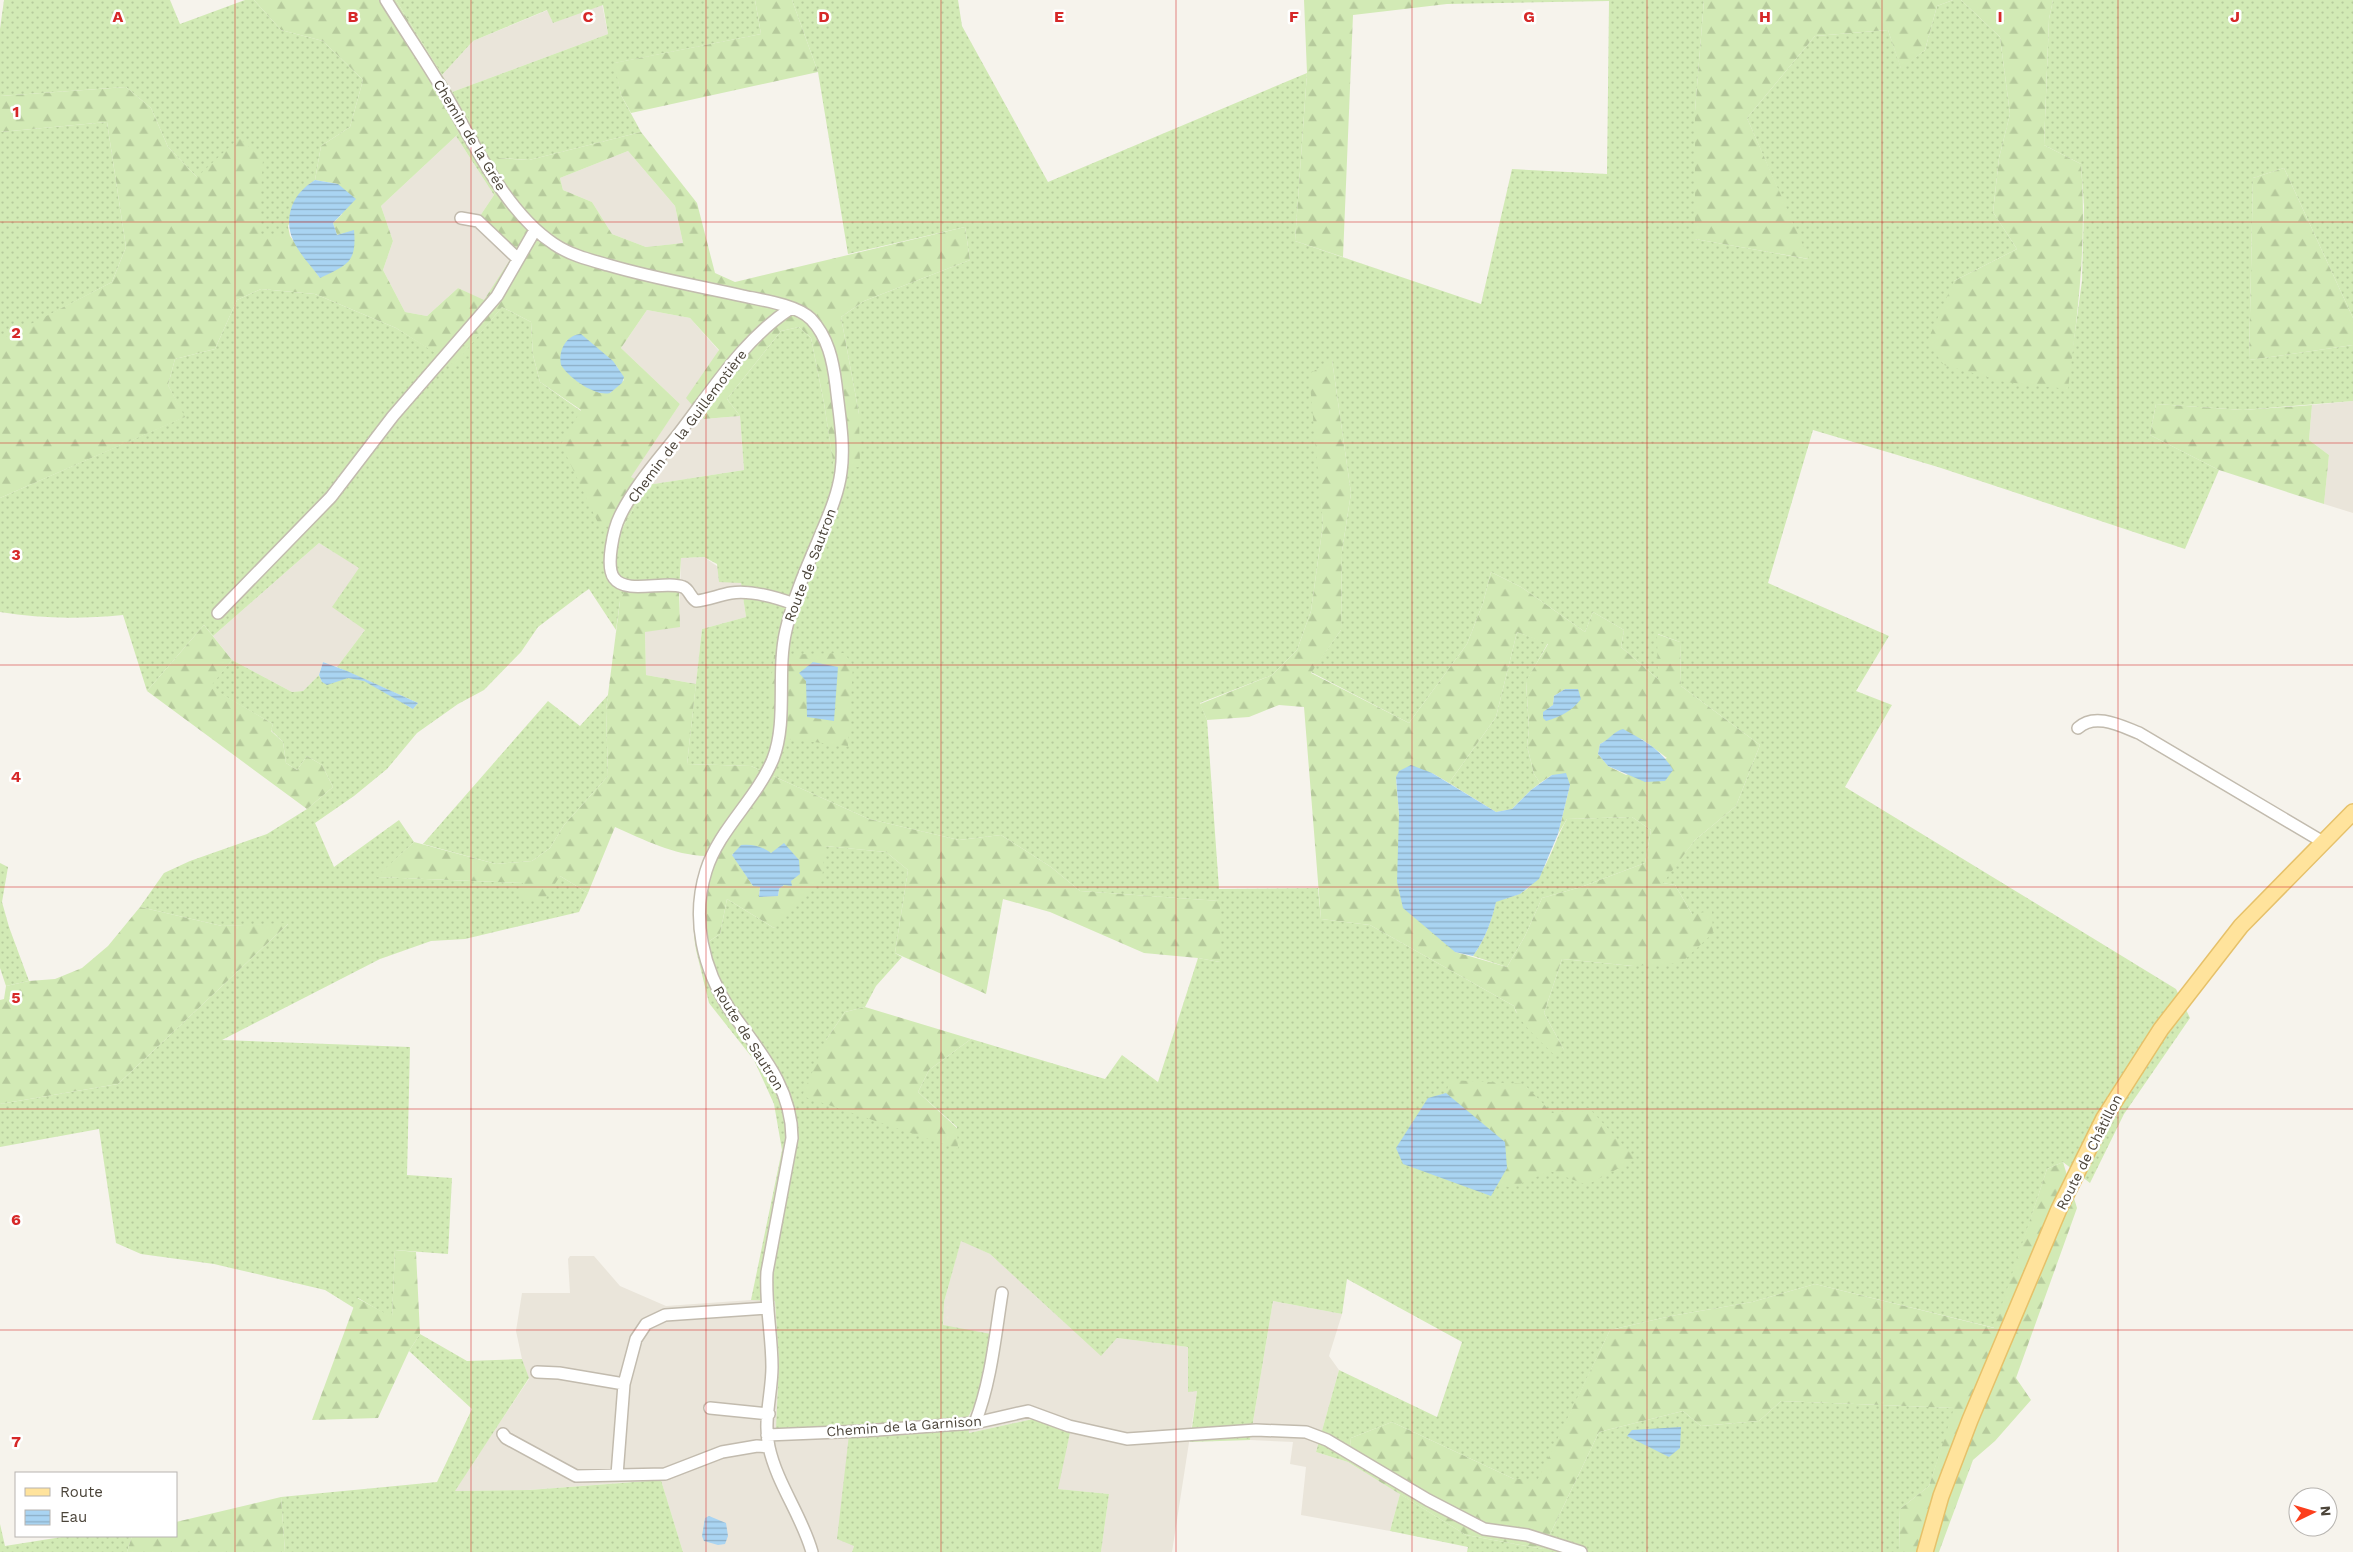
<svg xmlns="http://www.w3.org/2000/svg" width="2353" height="1552" viewBox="0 0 2353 1552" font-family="'Work Sans',sans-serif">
<defs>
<pattern id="grass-dots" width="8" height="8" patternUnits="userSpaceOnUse" patternTransform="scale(1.25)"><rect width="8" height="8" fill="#d2eab5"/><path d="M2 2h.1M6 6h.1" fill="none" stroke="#b6ca9c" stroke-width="1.8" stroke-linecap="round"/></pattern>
<pattern id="forest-firs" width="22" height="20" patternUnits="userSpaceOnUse" patternTransform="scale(1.25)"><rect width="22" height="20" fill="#d2eab5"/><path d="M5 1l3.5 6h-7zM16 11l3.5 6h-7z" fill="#b6ca9c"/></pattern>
<pattern id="water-rules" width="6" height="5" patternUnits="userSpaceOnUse" patternTransform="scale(1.25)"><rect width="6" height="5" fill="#a9d4f2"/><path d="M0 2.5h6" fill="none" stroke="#8caec5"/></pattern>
</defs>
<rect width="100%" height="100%" fill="#f6f3ec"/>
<path fill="#eae5da" d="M602 4 608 34 452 92 442 75 473 41 548 10 553 23Z
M456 136 494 195 480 216 517 249 484 301 458 288 427 316 405 312 383 270 393 241 381 206Z
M628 151 675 206 683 243 646 247 612 234 592 202 563 190 560 178Z
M647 310 690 318 719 351 704 419 740 416 744 470 647 485 630 477 680 404 621 348Z
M2353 401V513L2324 504 2329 455 2309 440 2312 405Z
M319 543 360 568 365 630 337 667 323 662 319 675 303 691 292 692 232 660 213 636Z
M704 557 741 583 746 617 702 629 696 684 646 675 645 631 679 626 681 558Z
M961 1240 990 1254 1101 1355 1117 1338 1188 1347V1391H1197L1172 1552H1101L1109 1494 1057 1489 1070 1433 1033 1419 969 1433 968 1417 976 1403 943 1325 944 1302Z
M570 1256H594L620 1286 666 1306 751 1300H775L779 1362 777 1429 850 1426 854 1546 852 1552H683L661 1480 528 1490 454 1491 529 1379 522 1359 516 1331 522 1293H570L568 1259Z
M1273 1301 1342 1314 1329 1356 1339 1370 1316 1452 1348 1462 1400 1494 1390 1531 1301 1515 1306 1467 1290 1464 1293 1442 1250 1440Z"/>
<path fill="url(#grass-dots)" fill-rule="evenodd" d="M4 0H170L180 24 245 0H254L281 30 323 41 363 80 350 127 321 146 315 180 308 185 288 226 290 236H260V204L197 177 168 147 151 108 126 87 0 96V29Z
M396 0H755L761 34 615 63 621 95 641 132 529 160 499 158 494 195 456 136 470 122 452 92 608 34 603 5 553 23 547 10 473 41 442 75Z
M792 0H958L962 26 1048 182 1307 73 1295 241 1481 304 1512 169 1607 174 1609 1 1447 4V0H1704L1695 111V239L1808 259 1747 118 1815 36 1888 30 1901 68 1925 50 1937 6 1953 0H1961L2000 37 2010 114 1999 158 1993 212 2017 249 1954 281 2067 389 2082 281 2084 206 2081 164 2044 145 2049 19 2053 0H2353V318L2284 168 2253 178 2249 360 2353 345V401L2243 410 2156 404 2150 435 2219 470 2185 549 1938 467 1813 430 1768 583 1889 636 1856 691 1892 705 1845 787 2176 989 2190 1018 2124 1114 2090 1183 2063 1162 2047 1169 1995 1328 1815 1284 1752 1302 1671 1316 1610 1330 1539 1479H1514L1392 1422 1351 1438 1348 1462 1316 1452 1339 1370 1437 1417 1462 1342 1347 1279 1342 1314 1273 1301 1250 1440 1190 1442 1197 1391 1188 1392V1347L1117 1338 1101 1356 990 1254 961 1241 944 1302 943 1325 991 1334 976 1403 968 1417 969 1433 1033 1419 1070 1433 1058 1489 1109 1494 1101 1552H852L854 1546 837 1539 850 1426 776 1429 779 1362 775 1301 751 1300 782 1150 774 1104 754 1060 709 1003 696 950 720 934 727 899 774 928 825 846 886 852 908 870 895 953 902 957 876 986 865 1007 845 1012 826 1040 957 1148V1127L918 1092 929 1070 971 1039 1105 1079 1122 1055 1158 1082 1198 958 1220 962 1219 901 1080 891 1051 867 1001 835 959 840 869 819 751 766 687 764 702 629 746 617 741 583 719 582 717 564 704 557 681 558 679 592 620 601 616 630 589 589 583 593 538 627 521 652 484 690 458 704 417 733 387 769 354 796 315 823 334 867 399 820 414 842 377 877 523 883 560 876 588 893 579 912 465 939 431 941 380 959 222 1040 410 1047 407 1175 452 1178 448 1254 395 1250 392 1318 358 1298 354 1308 325 1290 214 1264 141 1254 116 1243 99 1129 0 1147V1104L118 1084 288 924 222 926 140 907 164 873 190 861 267 834 307 809 333 787 322 765 307 756 297 770 286 763 283 742 271 730 273 724 209 687 232 660 292 692 303 691 319 675 322 682C337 684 338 677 349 678 371 678 394 698 413 709L418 703 337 667 365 630 332 607 359 568 319 543 213 636 204 625 147 691 123 615C81 619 41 619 0 612V498L184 417 168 385 175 359 215 349 237 300 261 289 315 294 396 328 454 364 502 307 531 322 533 355 540 382 581 411 622 529 647 485 744 470 740 416 727 399 781 331 799 327 811 338 824 403 834 467 859 414 841 317 864 301 970 260 965 227 848 254 818 72ZM1332 360 1351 493 1342 551 1341 630 1311 672 1409 723 1467 644 1483 603 1491 572 1521 587 1585 632 1593 612 1624 630 1621 647 1658 679V634L1680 642 1681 686 1760 745 1736 806 1695 840 1662 883 1675 885 1692 914 1633 966 1562 959 1544 1013 1564 1050 1516 1012 1514 1006 1370 925 1321 919 1318 888 1219 889 1207 720 1200 703 1272 675 1297 650 1311 611 1323 524 1320 481Z
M107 122 126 247 112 282 0 341V132Z
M1517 632 1548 643 1526 682 1529 729 1527 746 1534 774 1540 783 1531 790 1512 809 1496 812 1449 783 1496 717Z
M608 695 606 710 608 776 564 825 550 848 532 861 496 864 423 844 548 701 580 726Z
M1632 817 1651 830 1645 863 1581 887 1542 898 1525 936 1507 967 1473 956C1485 939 1491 923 1496 901 1503 899 1512 897 1519 894 1546 881 1552 844 1567 819Z
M0 863 8 867 2 902 9 927 29 981 6 986 0 968Z
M420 1334 467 1361 522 1359 529 1378 455 1491 529 1490 661 1480 683 1552H285L281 1497 437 1482 472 1409 409 1351Z
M1781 1401 1955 1408 1929 1486 1900 1509 1899 1552H1467L1468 1547 1390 1531 1400 1494 1466 1535 1543 1549 1599 1432 1683 1411 1701 1426 1759 1421Z
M0 1524 5 1546 68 1536H132L127 1552H0Z"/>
<path fill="url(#forest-firs)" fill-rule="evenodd" d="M254 0H396L471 122 381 206 393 241 383 270 405 312 427 316 458 288 484 300 517 249 480 216 494 195 498 158 529 160 641 132 697 203 715 273 735 282 965 227 970 260 864 301 841 317 859 414 860 467 834 468 824 403 811 338 799 327 781 331 727 399 740 416 704 419 686 398 719 350 690 318 647 310 621 348 680 404 631 477 647 485 622 529 599 525 561 444 581 410 540 382 533 355 531 322 502 307 454 365 396 328 315 294 261 289 237 300 215 349 175 359 168 385 185 417 0 498V340L112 282 126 247 107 122 0 132V96L126 87 151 108 168 147 197 177 239 138 263 160 260 204V236H290L320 278 354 231 337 235 333 223 342 214 338 184 315 180 321 146 350 127 363 80 323 41 281 30ZM628 151 675 206 683 243 646 247 612 234 592 202 563 190 560 178ZM616 365 624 380 610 393H600L584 385Z
M755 0H792L818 72 631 113 621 95 614 63 761 34Z
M1304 0H1447V4L1353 15 1343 257 1295 241 1307 73Z
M1704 0H1953L1937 6 1925 50 1901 69 1888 30 1815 36 1747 118 1809 259 1695 239V111Z
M1961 0H2053L2049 19 2044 145 2081 164C2087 243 2078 311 2068 389L2005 382 1944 365 1927 342 1954 281 2017 249 1993 212 1999 158 2010 114 2000 37Z
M2284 168 2353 318V345L2249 360 2253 178Z
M1332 360 1351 493 1342 551 1341 630 1311 673 1409 723 1467 644 1483 603 1491 572 1521 587 1585 632 1593 612 1624 630 1621 647 1658 679 1657 634 1680 642 1681 686 1760 745 1736 806 1695 840 1663 883 1675 885 1692 914 1712 911 1713 933 1681 963 1633 966 1562 959 1544 1013 1564 1050 1555 1056C1542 1042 1520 1025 1514 1006L1370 925 1321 919 1304 707 1279 705 1249 717 1207 720 1200 704 1272 675 1297 650 1311 611 1323 524 1309 374ZM1517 632 1548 644 1526 681 1529 729 1527 746 1534 774 1540 783 1552 775 1570 785 1558 834 1567 819 1632 817 1651 830 1645 863 1581 887 1542 898 1525 936 1507 967 1455 952 1399 814 1396 778 1432 773 1449 783 1496 717ZM1565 689H1578L1543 712 1553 705 1554 696ZM1609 739H1642L1667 758 1626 775 1608 766 1598 754 1600 744Z
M2156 404 2243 410 2312 405 2309 440 2329 455 2324 504 2219 470 2150 435Z
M629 582 679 592 680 627 645 632 646 675 696 684 687 764 751 766 869 819 959 840 1001 835 1051 867 1080 891 1220 901V962L1198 958 1144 953 1050 912 1003 899 986 994 895 953 908 870 886 852 825 846 822 881 774 928 727 899 720 934 696 950C690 916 696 888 706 856 673 855 645 840 615 827L588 893 560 876 544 901H519L523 883 376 877 414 842 496 864 532 861 550 848 564 825 608 776 606 710 620 601ZM771 853 784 885 779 889 778 896 759 897 760 886H753L732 854Z
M204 625 232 660 210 687 273 724 271 731 283 742 286 763 297 770 307 756 322 765 333 787 307 809 147 691Z
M844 653 853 665 848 746 771 737 769 702 774 655ZM813 662 807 717 806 681 799 673Z
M140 907 222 926 289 923 118 1084 0 1104V1000L4 999 6 986 29 981 55 979 82 968 108 946Z
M865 1007 971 1039 929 1070 918 1092 957 1128 958 1149 802 1096 826 1040 845 1012Z
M1450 1080 1524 1084 1552 1113 1589 1108 1636 1159 1587 1185 1550 1171 1511 1188 1498 1183 1507 1168 1446 1093Z
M2063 1162 2077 1208 2016 1378 2031 1400 1995 1441 1973 1460 1939 1552H1899L1900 1509 1929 1486 1954 1408 1781 1401 1759 1421 1701 1426 1683 1411 1599 1432 1543 1549 1466 1535 1348 1462 1351 1438 1392 1422 1514 1479H1538L1610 1330 1671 1316 1752 1302 1815 1284 1994 1328 2047 1169Z
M395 1250 416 1252 420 1334 409 1351 378 1418 312 1420 357 1298 392 1317Z
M281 1497 285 1552H127L132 1536H176V1522Z"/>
<path fill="url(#water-rules)" d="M315 180 338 184 356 199 333 223 337 235 354 230C357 263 347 265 320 278 303 255 281 237 292 206 297 194 304 187 315 180Z
M581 334 613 361 624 377 622 383 610 393C595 397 568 377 561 365 558 351 566 335 581 334Z
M323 662 347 671 418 703 413 709 364 681 348 678 327 685 322 682 319 675Z
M813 662 838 667 834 721 807 717 806 681 799 673Z
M1565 689H1578L1581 699C1572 711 1560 717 1546 721L1543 718V712L1553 705 1554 696Z
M1623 729C1642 739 1662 750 1673 770L1665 781 1645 782 1608 766 1598 754 1600 744C1609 740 1614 731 1623 729Z
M1411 765 1432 773 1496 812 1512 809 1531 790 1552 775 1566 773 1570 785 1558 834 1539 879 1520 894 1496 902C1491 923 1485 939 1473 956L1455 952 1403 908 1397 882 1399 814 1396 777 1399 771Z
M784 843 799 860 800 874 791 881 792 886 784 885 779 889 778 896 759 897 760 887 753 886 732 855 741 845C753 844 761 846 771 853Z
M1446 1093 1505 1142 1507 1168 1491 1196 1403 1164 1396 1148 1428 1098Z
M1681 1427 1680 1448 1669 1457 1627 1436 1632 1430Z
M709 1516 726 1523 728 1536 725 1544 718 1545 704 1541 702 1536 705 1518Z"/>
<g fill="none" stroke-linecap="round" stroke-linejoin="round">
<defs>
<path id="minor" d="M386 0C405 31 426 61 444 92 473 141 505 212 554 244 570 255 590 260 608 265 652 278 698 286 743 296 762 300 797 305 811 319 828 337 833 361 836 385 839 413 845 444 841 472 838 496 827 519 818 541 806 569 793 599 786 630 776 672 788 720 773 759 756 800 719 829 706 871 691 919 703 969 730 1010 758 1050 792 1086 792 1138L767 1272C765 1304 772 1335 772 1367 772 1393 763 1421 769 1447 777 1484 802 1516 812 1552
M461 218 478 221 518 259
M790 309C744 339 713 389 680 432 659 459 635 485 620 516 614 528 605 566 614 578 626 595 665 580 683 587 689 589 690 597 696 601 708 600 719 595 731 593 752 590 775 597 794 604
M218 613 331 497 393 416 497 296 535 230
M2078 728C2095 712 2121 726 2139 733L2323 842
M537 1372 559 1373 624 1384
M710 1408 769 1414
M975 1423C991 1382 995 1337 1002 1293
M503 1434 506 1438 576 1476 665 1474 722 1452 757 1446 769 1447
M767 1435 863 1431 975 1423 1028 1411 1069 1426 1127 1439 1256 1430 1306 1432 1327 1440 1428 1500 1484 1529 1527 1535 1581 1552
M617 1475 624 1384 636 1339 646 1324 665 1315 768 1308"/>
<path id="major" d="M1925 1552 1941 1496 1970 1420 2059 1209 2104 1118 2161 1029 2241 926 2353 812"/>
</defs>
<use href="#minor" stroke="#c2bbae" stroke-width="14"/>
<use href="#major" stroke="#e6c16a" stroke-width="18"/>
<use href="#minor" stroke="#fff" stroke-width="11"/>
<use href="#major" stroke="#ffe39c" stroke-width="15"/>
</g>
<path fill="none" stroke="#d62828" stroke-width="1" stroke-opacity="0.55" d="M235 0V1552M471 0V1552M706 0V1552M941 0V1552M1176 0V1552M1412 0V1552M1647 0V1552M1882 0V1552M2118 0V1552M0 222H2353M0 443H2353M0 665H2353M0 887H2353M0 1109H2353M0 1330H2353"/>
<g text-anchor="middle" stroke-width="5" stroke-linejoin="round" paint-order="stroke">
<g font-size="14" fill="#4b4439" stroke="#fff">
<text transform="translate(470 135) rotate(59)" y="5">Chemin de la Grée</text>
<text transform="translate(687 426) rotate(-53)" y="5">Chemin de la Guillemotière</text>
<text transform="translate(810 565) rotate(-69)" y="5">Route de Sautron</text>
<text transform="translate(749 1038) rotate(58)" y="5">Route de Sautron</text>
<text transform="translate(2089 1152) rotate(-63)" y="5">Route de Châtillon</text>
<text transform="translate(904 1426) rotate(-4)" y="5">Chemin de la Garnison</text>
</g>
</g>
<g font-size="16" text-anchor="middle" font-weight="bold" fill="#d62828" stroke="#fff" stroke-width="5" stroke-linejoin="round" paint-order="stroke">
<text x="118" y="22">A</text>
<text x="353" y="22">B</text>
<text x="588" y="22">C</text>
<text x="824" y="22">D</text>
<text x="1059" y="22">E</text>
<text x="1294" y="22">F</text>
<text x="1529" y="22">G</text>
<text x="1765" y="22">H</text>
<text x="2000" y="22">I</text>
<text x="2235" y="22">J</text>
<text x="16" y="117">1</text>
<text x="16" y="338">2</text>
<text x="16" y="560">3</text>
<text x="16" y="782">4</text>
<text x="16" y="1003">5</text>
<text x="16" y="1225">6</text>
<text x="16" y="1447">7</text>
</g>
<rect x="15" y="1472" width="162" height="65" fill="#ffffff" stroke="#b7b4b0"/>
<rect x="25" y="1488" width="25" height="8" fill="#ffe39c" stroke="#b7b4b0"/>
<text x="60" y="1497" font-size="15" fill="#4b4439">Route</text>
<rect x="25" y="1510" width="25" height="15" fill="url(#water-rules)" stroke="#b7b4b0"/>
<text x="60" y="1522" font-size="15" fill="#4b4439">Eau</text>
<g transform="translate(2313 1512) rotate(85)"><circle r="24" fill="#ffffff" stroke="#b7b4b0"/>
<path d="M0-4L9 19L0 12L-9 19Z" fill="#fc3f1d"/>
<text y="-8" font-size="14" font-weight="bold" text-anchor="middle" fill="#4b4439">N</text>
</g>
</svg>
